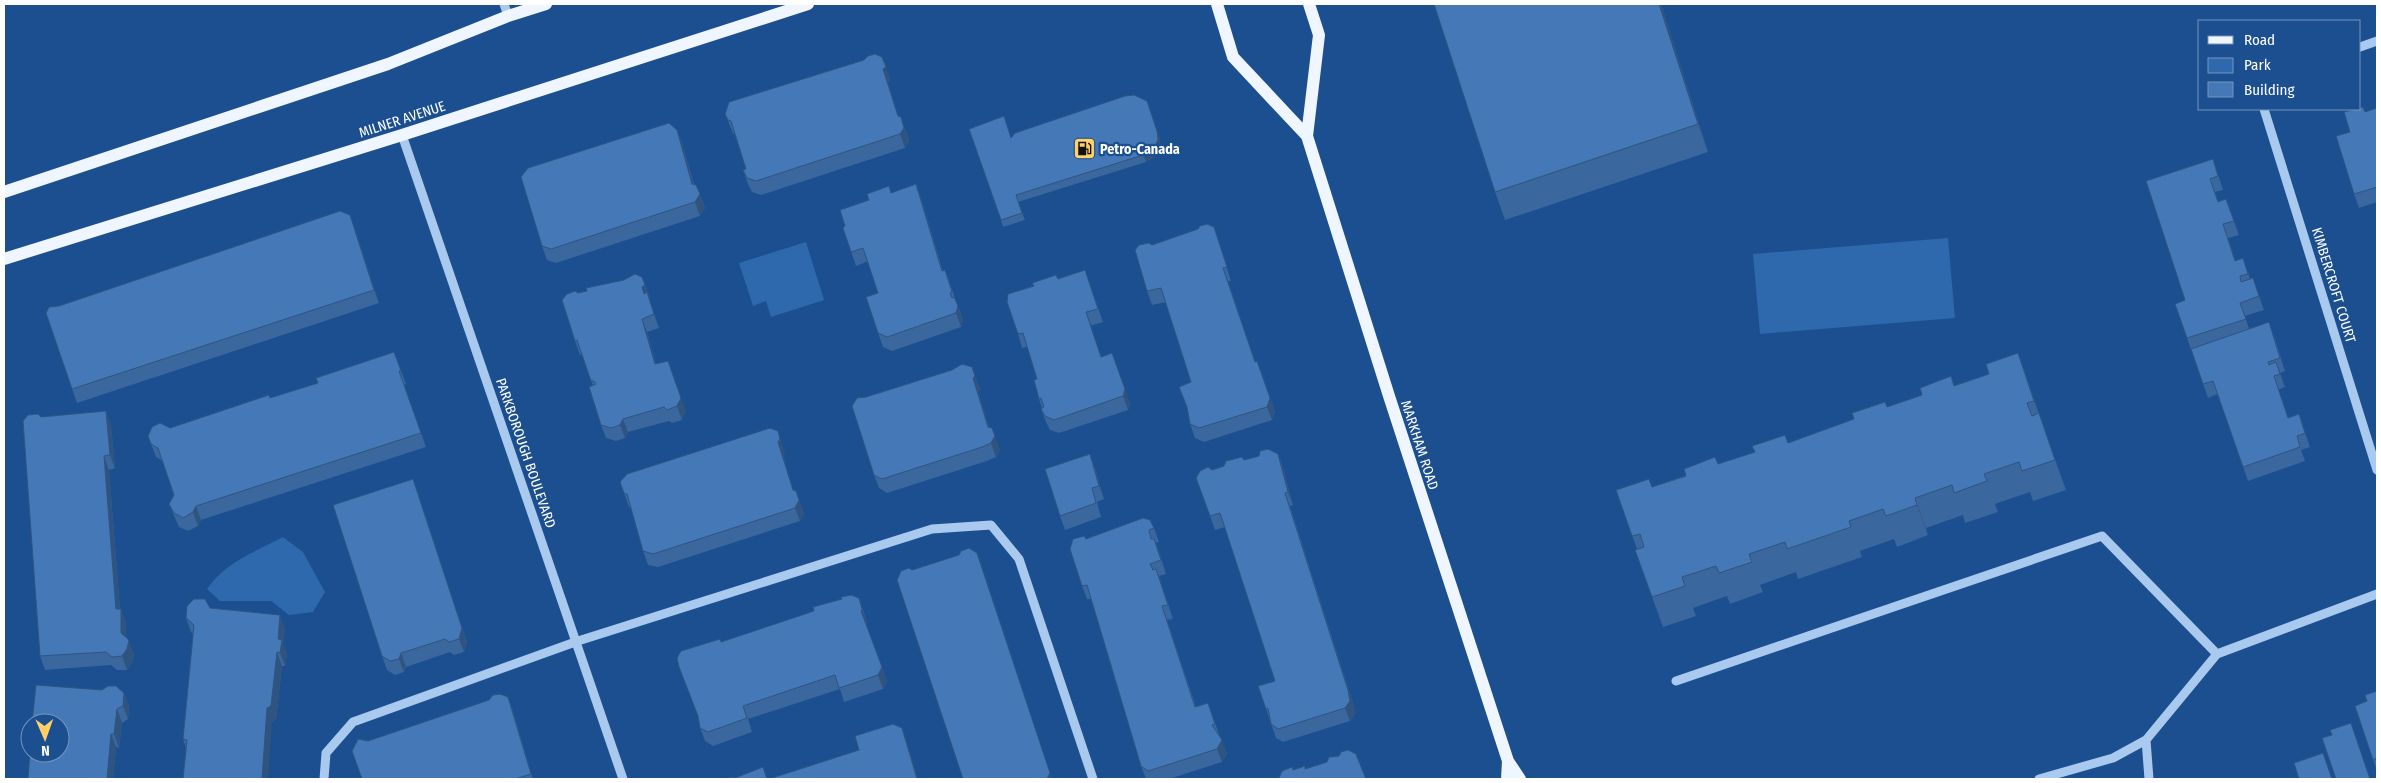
<svg xmlns="http://www.w3.org/2000/svg" width="2381" height="783" viewBox="0 0 2381 783" font-family="'Fira Sans Condensed',sans-serif">
<rect width="100%" height="100%" fill="#1b4f8f"/>
<path fill="#2e69ad" d="M1948 238 1955 318 1760 334 1753 254Z
M806 242 824 300 771 317 766 301 753 306 739 263Z
M283 537 303 552 325 592 313 612 289 615 271 601H220L207 589C224 563 256 551 283 537Z"/>
<g fill="none" stroke-linecap="round" stroke-linejoin="round">
<path stroke="#a9c9ee" stroke-width="9" d="M504 4 508 16
M2360 47 2377 41
M2264 109 2377 470
M402 135 623 779
M1676 681 2102 536 2217 654
M2146 740 2149 779
M324 779 326 753 353 722 578 641 932 529 991 525 1019 559 1093 779
M2039 779 2113 758 2146 740 2217 654 2377 594"/>
<path stroke="#f0f6ff" stroke-width="12" d="M1217 4 1233 57 1307 136
M1309 4 1319 35 1307 136 1389 396 1508 761 1520 779
M4 192 388 64 508 16 546 4
M4 259 402 135 808 4
M1507 779 1508 761"/>
</g>
<path fill="#3a679d" d="M1661 4 1708 152 1505 220 1495 192Z
M864 60 891 80 888 82 898 117 906 131 909 141 905 148 761 195 752 192 748 184 743 170 746 169 735 135 733 133 725 114Z
M2377 108V202L2359 208 2354 194 2350 132 2365 112Z
M677 130 682 143 694 184 700 194 705 208 700 216 556 263 547 260 542 246Z
M1011 138H1160V147L1157 155 1146 162 1018 202 1025 220 1003 227 1001 220Z
M2213 159 2223 190 2215 192 2218 201 2226 199 2239 235 2228 238 2235 260 2248 272 2250 279 2253 278 2264 310 2245 316 2249 329 2274 336 2285 371 2280 373 2285 387 2278 390 2288 418 2299 414 2310 447 2301 450 2305 461 2248 481 2218 394 2208 398 2175 304 2185 300Z
M891 193 921 198 943 271 945 270 963 320 961 327 892 351 883 347 878 333V293L868 261 856 266 843 228Z
M1214 227 1231 281H1228L1255 362 1262 374 1275 412 1272 420 1204 442 1195 438 1190 424 1191 382 1166 302 1152 305 1147 291 1152 245Z
M355 229 379 303 77 403 72 389 59 306Z
M1085 270 1103 322 1090 326 1101 357 1130 403 1128 410 1059 433 1050 430 1046 422 1041 409 1042 408 1039 399 1037 379 1027 347 1022 348 1018 334 1034 286Z
M624 280 645 285 650 298 649 299 659 328 647 332 656 364 686 411 682 420 672 423 669 421 628 432 625 438 616 441 606 438 601 425 593 386 582 354 580 355 575 341 578 293 587 291Z
M394 352 406 384 404 385 426 447 201 520 198 526 188 531 179 527 169 504 174 495 163 461 156 457 148 436 170 428 270 398 318 383Z
M2018 353 2066 490 2033 501 2030 492 1995 504 1998 512 1965 523 1963 515 1926 528 1928 535 1897 547 1894 539 1860 551 1862 557 1798 579 1796 572 1760 585 1763 592 1730 604 1727 596 1693 608 1696 616 1663 627 1635 550 1637 549 1616 490 1652 487 1718 464 1788 443 1887 407 1989 374Z
M977 381 980 389 978 392 989 427 1000 450 996 457 987 461 887 493 879 488 874 475 866 397Z
M41 417 111 425 115 468 109 470 120 609 126 622V638L134 654 132 663 127 670H117L111 665 45 670 40 656Z
M785 453 783 455 793 490 796 491 804 514 800 521 658 567 648 565 643 551 631 507H629L624 493Z
M1278 454 1283 467 1293 505 1290 506 1353 703 1355 714 1350 721 1283 742 1276 738 1266 709 1275 681 1225 527 1215 530 1210 516 1212 470Z
M1095 468 1104 499 1097 502 1101 517 1065 530 1060 516Z
M413 479 467 642 464 652 454 655 450 652 406 667 404 672 395 675 387 670 382 656Z
M1154 528 1159 542 1156 543 1166 574 1159 576 1173 619 1167 620 1196 707 1208 703 1220 737 1227 754 1222 762 1169 779H1146L1141 766 1091 599H1087L1082 586 1086 539Z
M859 598 867 622 866 624 887 681 883 689 844 702 840 689 748 719 752 732 713 746 705 741 700 728 721 642Z
M210 608 285 628 283 644 287 653 285 666H282L276 719 272 722 186 748 183 739 193 634 191 632 186 618Z
M102 690 124 693 129 706 128 719 122 723 119 748 116 747 113 779H28Z
M2377 691V771L2373 760Z
M508 697 513 711 533 779H362L368 741Z"/>
<path fill="#305480" d="M1659 4H1661L1708 152 1698 124Z
M886 67 891 80 888 82 902 130 898 116 883 69Z
M1147 101 1160 138V147L1157 155 1146 162 1143 155Z
M901 117 909 141 905 148 900 134Z
M677 130 682 143 697 197 692 184Z
M916 184 921 198 947 285 942 271Z
M700 194 705 208 700 216 695 202Z
M350 215 355 229 379 303 374 290Z
M645 285 650 298 649 299 659 328 654 314 644 294 642 287Z
M954 297 963 320 961 327 956 313Z
M642 319 647 332 660 378 655 364Z
M2018 353 2029 384 2045 431 2034 401Z
M1257 361 1275 412 1272 420 1267 407Z
M972 367 980 389 978 392 993 439 992 428 1000 450 996 457 991 443 988 427 973 378Z
M1117 367 1130 403 1128 410 1123 396Z
M681 398 686 411 682 420 677 406Z
M106 411 111 425 115 468 110 455Z
M2039 413 2050 444 2066 490 2055 460Z
M2299 414 2304 428 2310 447 2305 433Z
M623 419 628 432 625 438 620 425Z
M778 431 785 453 783 455 797 503 796 491 804 514 800 521 795 508 793 490 778 442Z
M1090 454 1095 468 1104 499 1099 486Z
M1278 454 1283 467 1293 505 1288 492Z
M104 456 109 470 121 623 116 609Z
M413 479 467 642 464 652 459 639Z
M1285 493 1353 703 1355 714 1350 721 1345 708Z
M1915 498 1926 528 1928 535 1917 505Z
M196 506 201 520 198 526 193 512Z
M977 553 982 566 1052 779H1047Z
M121 609 126 622V647L121 633Z
M862 609 867 622 866 624 861 611Z
M280 615 285 628 283 644 287 653 285 666 280 653 278 639Z
M129 640 134 654 132 663 127 670 122 656Z
M277 652 282 666 276 719 272 722 268 779H262L267 708Z
M401 653 406 667 404 672 399 659Z
M882 667 887 681 883 689 878 675Z
M124 693 129 706 128 719 123 706Z
M508 697 513 711 533 779 531 774Z
M117 709 122 723 119 748 114 734Z
M902 728 907 741 918 779H917Z
M111 734 116 747 113 779H107Z
M1222 740 1227 754 1222 762 1217 749Z"/>
<path fill="#4478b7" stroke="#305480" d="M1434 4H1659L1698 124 1495 192Z
M875 54 882 57 886 67 883 69 898 116 901 117 904 128 900 134 756 181 747 178 743 170 746 169 731 121 728 120 725 114 729 102 864 60 868 56Z
M1134 95 1147 101 1157 131 1158 140 1154 148 1143 155 1016 195 1022 213 1001 220 969 129 1004 116 1011 138 1015 133 1125 96Z
M2363 107 2365 112 2377 108V187L2354 194 2336 136 2350 132 2344 112 2356 109H2360V108Z
M669 123 677 130 692 184 696 185 700 194 695 202 551 249 542 246 521 177 528 168Z
M2213 159 2218 176 2210 179 2218 202 2226 199 2234 221 2223 224 2235 261 2243 258 2248 274 2240 276 2241 282 2253 278 2259 296 2240 303 2246 319 2187 338 2175 304 2185 300 2146 181Z
M916 184 942 271 945 270 952 292 950 293 952 298 954 297 958 306 956 313 887 337 878 333 866 297 878 293 863 248 851 252 843 228 845 226 840 210 869 200 867 194 889 186 891 193Z
M340 211 350 215 374 290 72 389 46 313 49 307 59 306Z
M1207 224 1214 227 1227 267 1223 268 1255 362 1257 361 1270 398 1267 407 1199 428 1190 424 1187 407 1179 387 1191 382 1161 288 1147 291 1135 250 1139 245 1149 243 1152 245 1198 229 1200 226Z
M1085 270 1098 309 1086 312 1101 357 1112 353 1125 389 1123 396 1054 420 1045 416 1041 409 1044 407 1041 398 1039 399 1034 380 1037 379 1023 333 1018 334 1007 302 1008 294 1034 286 1032 283 1056 275 1058 279Z
M635 274 642 277 645 285 642 287 644 294 647 292 654 314 642 319 655 364 668 361 681 398 677 406 667 410 664 407 623 419 620 425 611 428 601 425 589 387 596 384 594 381H591L577 340 575 341 562 300 567 294 575 291 578 293 587 291 586 288 624 280Z
M2269 322 2280 358 2268 362 2269 365 2276 362 2280 374 2274 376 2288 418 2299 414 2305 433 2297 436 2300 447 2243 467 2213 381 2203 384 2191 349Z
M394 352 401 371H399L421 433 196 506 193 512 183 518 174 513 169 504 174 495 158 448 151 444 148 436 152 427 160 423 170 428 269 395 270 398 318 383 316 378Z
M2018 353 2034 401 2027 403 2032 416 2039 413 2055 460 2022 471 2019 462 1984 474 1987 481 1954 493 1952 485 1915 498 1917 505 1886 516 1883 509 1849 521 1851 527 1787 549 1785 542 1749 554 1752 562 1719 573 1716 566 1682 577 1685 586 1652 597 1635 550 1644 547 1640 534 1632 536 1616 490 1649 479 1652 487 1686 476 1684 469 1715 457 1718 464 1755 452 1752 446 1785 435 1788 443 1854 419 1852 413 1885 402 1887 407 1922 395 1920 388 1951 376 1954 386 1989 374 1986 364Z
M962 364 972 367 975 376 973 378 988 427 992 428 995 436 991 443 982 447 882 479 874 475 852 406 857 398 866 397 952 370Z
M106 411 110 455 104 456 116 609H121V633L129 640 127 649 122 656 112 657 106 652 40 656 23 421 28 415 38 414 41 417Z
M770 428 778 431 780 439 778 442 793 490 796 491 799 500 795 508 653 554 643 551 627 494 624 493 620 482 627 474Z
M1268 449 1278 454 1288 492 1285 493 1348 690 1350 701 1345 708 1278 729 1271 724 1268 708 1266 709 1258 686 1275 681 1220 513 1210 516 1196 478 1200 471 1208 467 1212 470 1224 466 1226 461 1242 457 1244 460 1259 456 1260 451Z
M1090 454 1099 486 1092 488 1096 503 1060 516 1045 469Z
M413 479 462 628 459 639 449 642 445 639 401 653 399 659 390 661 382 656 333 505Z
M1143 518 1150 520 1154 528 1149 530 1151 539H1154L1161 560 1150 564 1153 570 1156 569 1168 605 1162 606 1195 707 1208 703 1215 724 1212 725 1222 740 1217 749 1148 771 1141 766 1087 585 1082 586 1070 549 1073 539 1084 536 1086 539Z
M969 548 977 553 1050 773 1047 779H963L897 580 901 571 909 568 912 570 959 555 961 551Z
M851 595 859 598 862 609 861 611 882 667 878 675 839 688 835 675 743 706 747 718 708 732 700 728 698 716 679 667 677 658 681 651 720 639 721 642 814 611 813 607 842 599 841 597Z
M194 599H205L210 608 280 615 278 639 282 640 280 653 277 652 271 706 267 708 262 779H183L187 740 183 739 194 625 186 618 187 606Z
M36 685 102 690 108 686H116L124 693 123 706 117 709 114 734H111L107 779H28L30 751V753H60V723H32Z
M2377 691V758L2373 760 2355 706 2367 701 2365 695Z
M500 694 508 697 531 774 515 779H362L352 751 358 739 368 741 489 700 493 695Z
M2351 723 2370 779H2336L2322 738 2332 735 2330 730Z
M893 724 902 728 917 779H769L859 750 855 736Z
M1348 750 1356 754 1366 779H1280L1279 778 1282 771 1292 767 1293 770 1305 766V769L1327 762 1329 757 1339 756 1341 752Z
M2323 753 2332 779H2299L2294 763Z
M763 767 767 779H724L732 777 735 778Z"/>
<defs>
<symbol id="fuel-square" viewBox="-11 -11 22 22"><rect x="-9" y="-9" width="18" height="18" rx="4" fill="#ffd166" stroke="#1b4f8f"/><path d="M-5.5-6h7V0h2V4h1.3V-2.5L3-4.5l.8-.8L6-3V5H2.5V1h-1V6h-7ZM-4.2-4.7v3.2H.2V-4.7Z" fill="#111"/></symbol>
</defs>
<g fill-rule="evenodd">
<use href="#fuel-square" x="1072" y="136" width="25" height="25"/>
</g>
<g text-anchor="middle" stroke-width="4.5" stroke-linejoin="round" paint-order="stroke">
<g font-size="14" fill="#fff" stroke="#1b4f8f">
<text transform="translate(402 119) rotate(-18)" y="5">MILNER AVENUE</text>
<text transform="translate(2334 285) rotate(73)" y="5">KIMBERCROFT COURT</text>
<text transform="translate(1420 445) rotate(72)" y="5">MARKHAM ROAD</text>
<text transform="translate(526 453) rotate(71)" y="5">PARKBOROUGH BOULEVARD</text>
</g>
<g font-size="14" font-weight="bold" fill="#fff" stroke="#1b4f8f" text-anchor="start">
<text x="1100" y="154">Petro-Canada</text>
</g>
</g>
<rect width="2381" height="783" fill="none" stroke="#ffffff" stroke-width="10"/>
<rect x="2198" y="20" width="162" height="90" fill="#1b4f8f" stroke="#7695bc"/>
<rect x="2208" y="36" width="25" height="8" fill="#f0f6ff" stroke="#7695bc"/>
<text x="2244" y="45" font-size="15" fill="#ffffff">Road</text>
<rect x="2208" y="58" width="25" height="15" fill="#2e69ad" stroke="#7695bc"/>
<text x="2244" y="70" font-size="15" fill="#ffffff">Park</text>
<rect x="2208" y="82" width="25" height="15" fill="#4478b7" stroke="#7695bc"/>
<text x="2244" y="95" font-size="15" fill="#ffffff">Building</text>
<g transform="translate(45 738) rotate(178)"><circle r="24" fill="#1b4f8f" stroke="#7695bc"/>
<path d="M0-4L9 19L0 12L-9 19Z" fill="#ffd166"/>
<text y="-8" font-size="14" font-weight="bold" text-anchor="middle" fill="#ffffff">N</text>
</g>
</svg>
